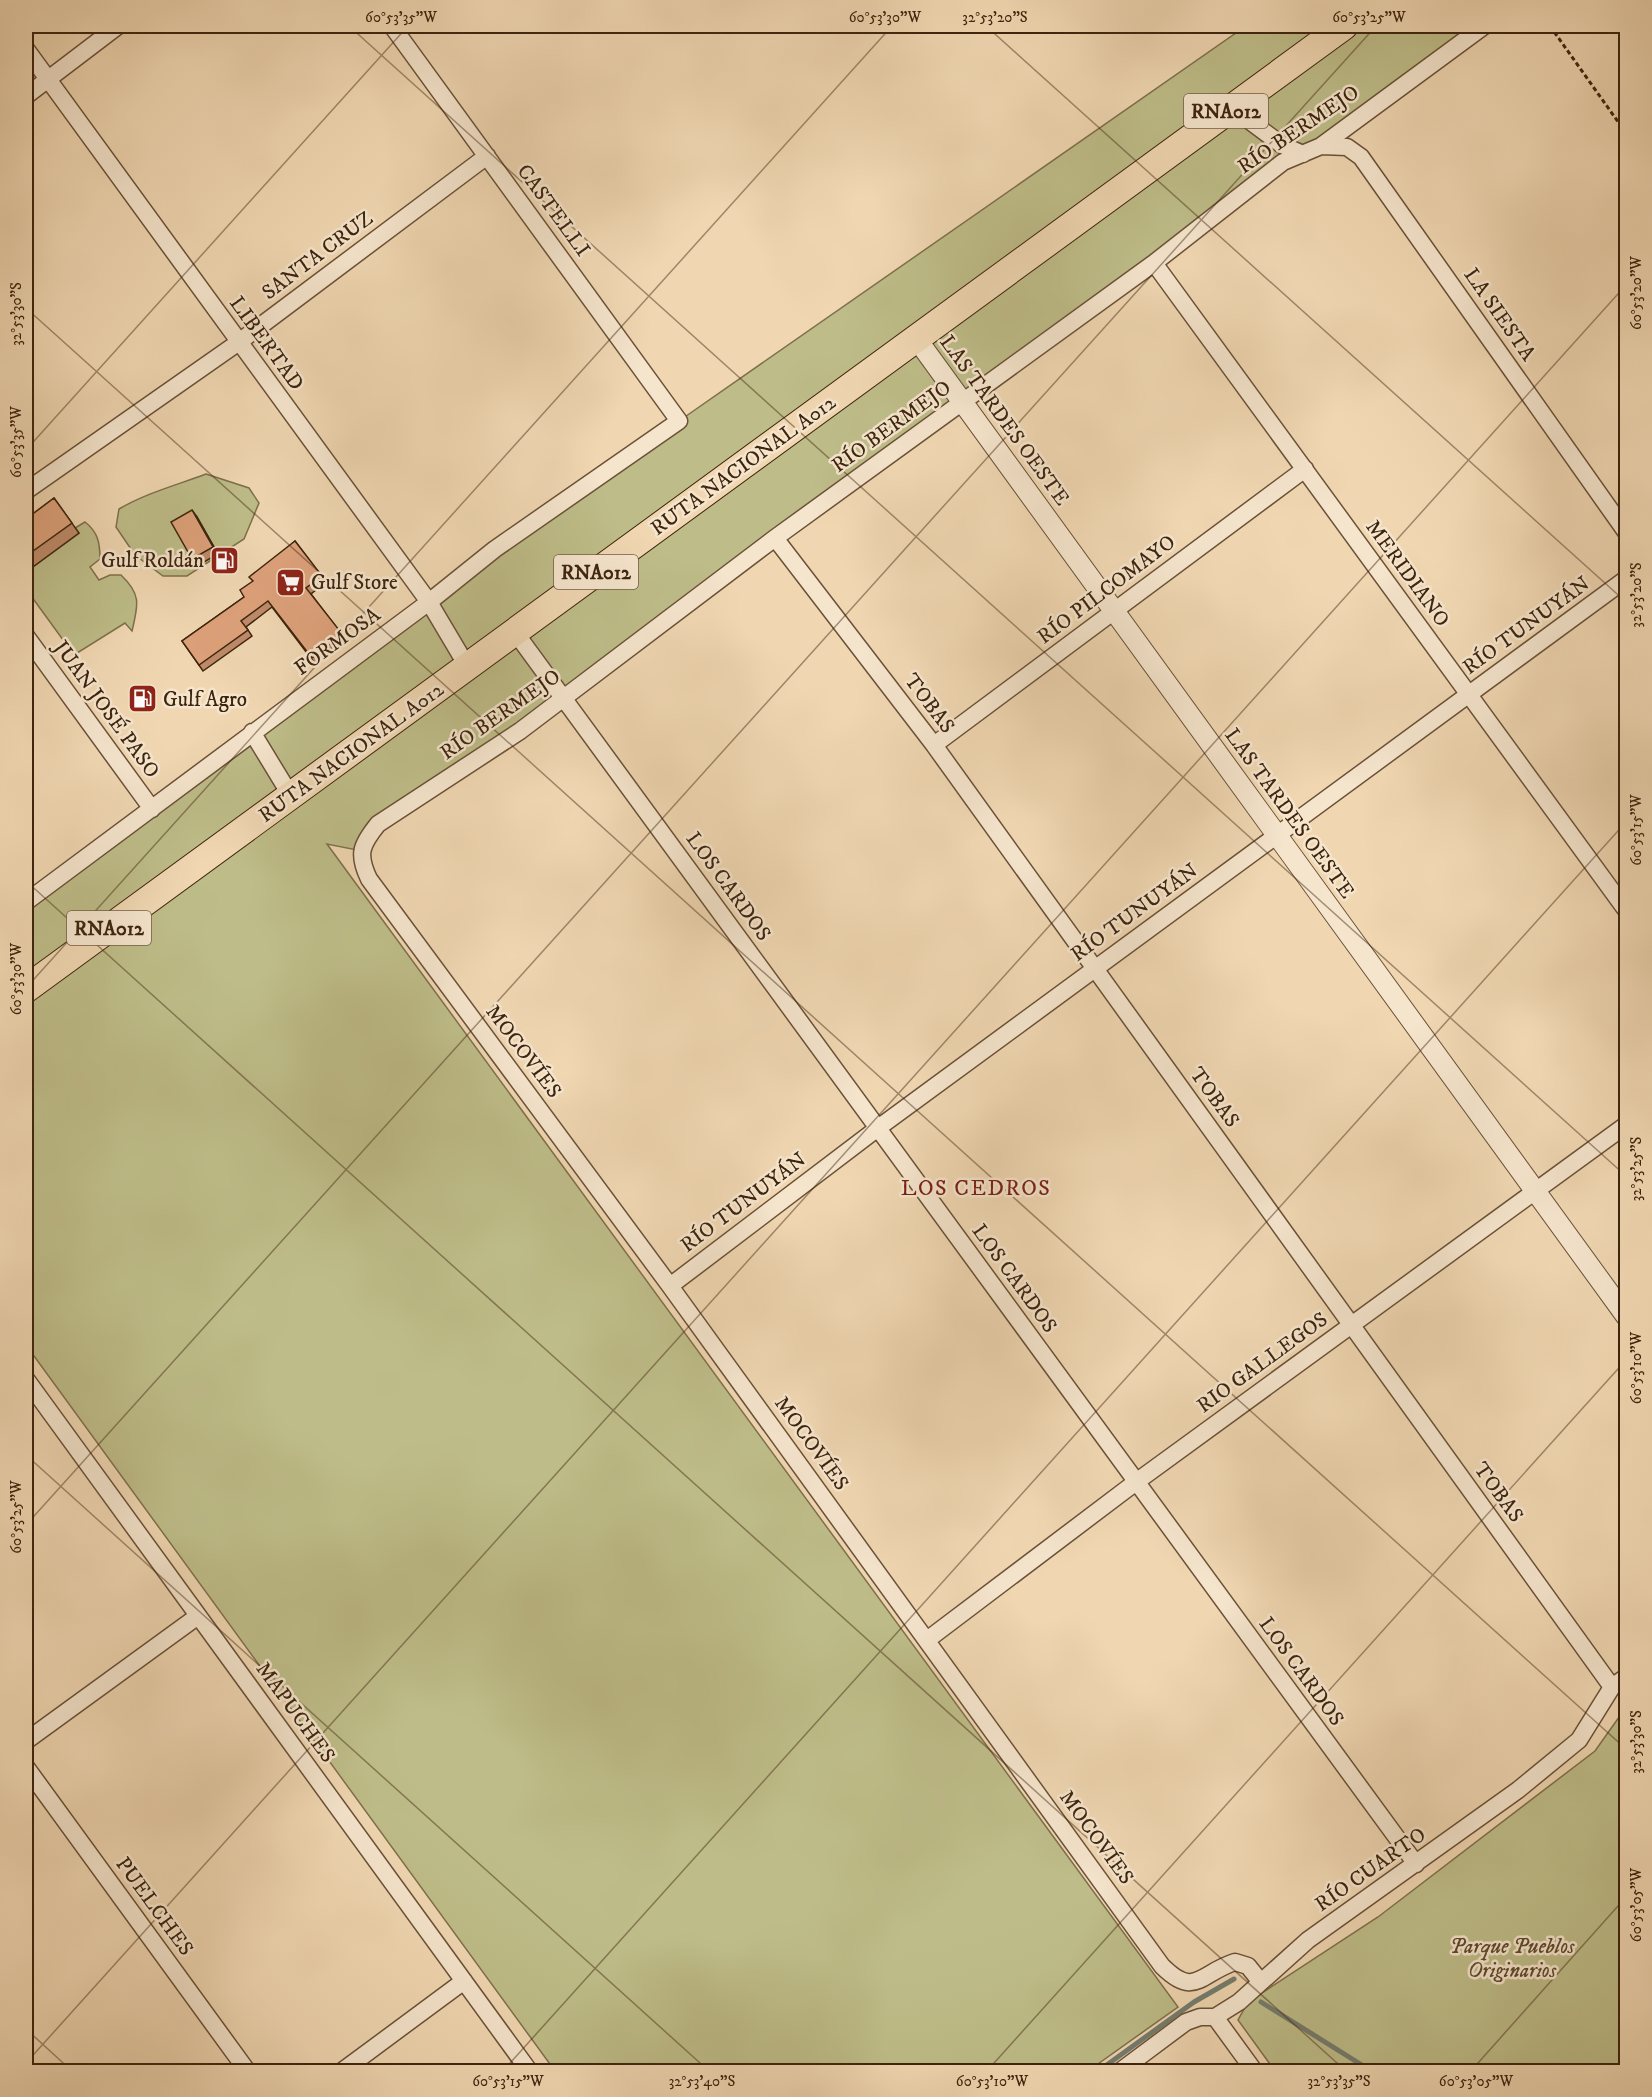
<svg xmlns="http://www.w3.org/2000/svg" width="1652" height="2097" viewBox="0 0 1652 2097" font-family="'IM FELL DW Pica',serif">
<rect width="100%" height="100%" fill="#f0d7b2"/>
<filter id="stains"><feTurbulence type="fractalNoise" baseFrequency=".00333" numOctaves="4"/><feColorMatrix values="0 0 0 0 .2 0 0 0 0 .09 0 0 0 0 .02 0 0 0 .5 -.17"/></filter>
<radialGradient id="worn" r=".72"><stop offset=".6" stop-color="#630" stop-opacity="0"/><stop offset="1" stop-color="#630" stop-opacity=".3"/></radialGradient>
<path fill="#bebd89" stroke="#7e704c" stroke-width="1.5" d="M1246 26H1484L378 824 362 851 327 844 1178 2007 1088 2071H555L26 1345V902L679 421Z
M206 474 249 488 259 503 244 539 187 576H163L135 555 116 527 119 509C146 493 177 485 206 474Z
M85 522C98 532 100 543 100 559L90 567 99 580 110 575H121C142 595 138 605 132 631L125 623 74 655 26 589V572L79 533 75 528Z
M1626 1712V2071H1275L1238 2020 1248 2002 1378 1917 1595 1751 1622 1713Z"/>
<g fill="none" stroke-linecap="round" stroke-linejoin="round">
<path stroke="#757d6f" stroke-width="5" d="M1261 2002 1373 2072
M1097 2072 1194 2002 1234 1979"/>
<defs>
<path id="minor" d="M26 49 429 602 467 666
M26 96 118 26
M1231 107 1282 145 1303 154
M1321 146 1347 147 1361 157 1626 532
M1154 263 1626 910
M26 491 239 342 487 156
M775 538 934 745 1612 1687
M515 632 1416 1864
M26 636 152 809
M252 732 291 796
M934 745 1305 469
M26 902 429 602 495 549 679 421 392 26
M670 1286 878 1128 1626 579
M26 1379 530 2072
M927 1640 1136 1482 1626 1125
M26 1741 198 1616
M26 1767 248 2072
M1260 1981 1248 1966 1235 1962C1200 1973 1195 1999 1162 1966L670 1286 369 879C357 854 361 845 378 824L520 731 775 538 1154 263 1283 162 1321 146 1484 26
M1215 2017 1255 2072
M341 2072 464 1981
M1119 2072 1186 2022 1200 2017H1215L1239 2002 1308 1940 1518 1790 1579 1740 1612 1687 1626 1677"/>
<path id="tertiary" d="M916 338 1626 1316"/>
<path id="trunk" d="M26 989 1344 26"/>
</defs>
<use href="#minor" stroke="#6a5137" stroke-width="19"/>
<use href="#tertiary" stroke="#6a5137" stroke-width="22"/>
<use href="#trunk" stroke="#3d240e" stroke-width="29"/>
<path stroke="#3d240e" stroke-width="3" stroke-dasharray="4.5 3" stroke-linecap="butt" d="M1550 26 1626 133"/>
<use href="#minor" stroke="#f5e5cd" stroke-width="16"/>
<use href="#tertiary" stroke="#f5e5cd" stroke-width="20"/>
<use href="#trunk" stroke="#f0d7b2" stroke-width="27"/>
</g>
<path fill="#bf8b6a" stroke="#3d240e" stroke-width="1.5" d="M54 498 79 533 26 572V519Z
M197 517 218 554 197 566 192 559Z
M295 541 326 582 311 594 347 641 316 665 272 607 246 627 252 636 203 671 182 641 244 597 253 581Z"/>
<path fill="#9b7156" stroke="#3d240e" stroke-width="1.5" d="M192 510 197 517 218 554 213 547Z"/>
<path fill="#dea27b" stroke="#3d240e" stroke-width="1.5" d="M54 498 72 523 26 556V519Z
M192 510 213 547 192 559 171 522Z
M295 541 322 576 306 588 343 635 312 658 268 601 241 621 248 630 199 665 182 641 244 597 240 590 253 581 249 577Z"/>
<path fill="none" stroke="#3d240e" stroke-width="1.5" stroke-opacity="0.45" d="M349 26 1626 1176M986 26 1626 602M1624 26 1626 28M26 308 1626 1749M26 450 408 26M26 881 1347 2072M26 988 892 26M26 1455 710 2072M26 1525 1376 26M26 2029 73 2072M26 2063 1626 285M502 2072 1626 822M986 2072 1626 1360M1470 2072 1626 1897"/>
<defs>
<symbol id="fuel-square" viewBox="-11 -11 22 22"><rect x="-9" y="-9" width="18" height="18" rx="4" fill="#8f2418" stroke="#f5e5cd"/><path d="M-5.5-6h7V0h2V4h1.3V-2.5L3-4.5l.8-.8L6-3V5H2.5V1h-1V6h-7ZM-4.2-4.7v3.2H.2V-4.7Z" fill="#fff"/></symbol>
<symbol id="supermarket-square" viewBox="-11 -11 22 22"><rect x="-9" y="-9" width="18" height="18" rx="4" fill="#8f2418" stroke="#f5e5cd"/><path d="M-6-5.5h2.5l.6 2H6L4.5 2H-2.5L-4.4-4H-6ZM-1.5 3.2a1.3 1.3 0 1 0 .1 0ZM3 3.2a1.3 1.3 0 1 0 .1 0Z" fill="#fff"/></symbol>
</defs>
<g fill-rule="evenodd">
<use href="#fuel-square" x="208" y="544" width="33" height="33"/>
<use href="#supermarket-square" x="274" y="566" width="33" height="33"/>
<use href="#fuel-square" x="126" y="682" width="33" height="33"/>
</g>
<g text-anchor="middle" stroke-width="5" stroke-linejoin="round" paint-order="stroke">
<g fill="#f5e5cd" stroke="#745e47" stroke-width="1.5">
<rect x="1184" y="94" width="84" height="34" rx="4.5"/>
<rect x="554" y="555" width="84" height="34" rx="4.5"/>
<rect x="67" y="911" width="84" height="34" rx="4.5"/>
</g>
<g font-size="20" font-weight="bold" fill="#3d240e">
<text x="1226" y="118">RNA012</text>
<text x="596" y="579">RNA012</text>
<text x="109" y="935">RNA012</text>
</g>
<g font-size="21" fill="#3d240e" stroke="#f5e5cd">
<text transform="translate(1298 129) rotate(-34)" y="7">RÍO BERMEJO</text>
<text transform="translate(554 210) rotate(54)" y="7">CASTELLI</text>
<text transform="translate(317 255) rotate(-37)" y="7">SANTA CRUZ</text>
<text transform="translate(1500 314) rotate(55)" y="7">LA SIESTA</text>
<text transform="translate(267 343) rotate(54)" y="7">LIBERTAD</text>
<text transform="translate(1005 420) rotate(54)" y="7">LAS TARDES OESTE</text>
<text transform="translate(891 426) rotate(-36)" y="7">RÍO BERMEJO</text>
<text transform="translate(743 465) rotate(-36)" y="7">RUTA NACIONAL A012</text>
<text transform="translate(1408 573) rotate(54)" y="7">MERIDIANO</text>
<text transform="translate(1106 589) rotate(-37)" y="7">RÍO PILCOMAYO</text>
<text transform="translate(1526 625) rotate(-36)" y="7">RÍO TUNUYÁN</text>
<text transform="translate(337 641) rotate(-36)" y="7">FORMOSA</text>
<text transform="translate(930 703) rotate(53)" y="7">TOBAS</text>
<text transform="translate(107 709) rotate(54)" y="7">JUAN JOSÉ PASO</text>
<text transform="translate(500 714) rotate(-35)" y="7">RÍO BERMEJO</text>
<text transform="translate(351 752) rotate(-36)" y="7">RUTA NACIONAL A012</text>
<text transform="translate(1290 813) rotate(54)" y="7">LAS TARDES OESTE</text>
<text transform="translate(729 886) rotate(54)" y="7">LOS CARDOS</text>
<text transform="translate(1134 912) rotate(-36)" y="7">RÍO TUNUYÁN</text>
<text transform="translate(524 1051) rotate(53)" y="7">MOCOVÍES</text>
<text transform="translate(1215 1097) rotate(54)" y="7">TOBAS</text>
<text transform="translate(743 1202) rotate(-37)" y="7">RÍO TUNUYÁN</text>
<text transform="translate(1015 1278) rotate(54)" y="7">LOS CARDOS</text>
<text transform="translate(1262 1362) rotate(-36)" y="7">RIO GALLEGOS</text>
<text transform="translate(812 1443) rotate(54)" y="7">MOCOVÍES</text>
<text transform="translate(1499 1492) rotate(54)" y="7">TOBAS</text>
<text transform="translate(1302 1671) rotate(54)" y="7">LOS CARDOS</text>
<text transform="translate(296 1712) rotate(54)" y="7">MAPUCHES</text>
<text transform="translate(1097 1837) rotate(54)" y="7">MOCOVÍES</text>
<text transform="translate(1370 1869) rotate(-35)" y="7">RÍO CUARTO</text>
<text transform="translate(155 1906) rotate(54)" y="7">PUELCHES</text>
</g>
<g font-size="21" fill="#3d240e" stroke="#f5e5cd" text-anchor="start">
<text x="204" y="567" text-anchor="end">Gulf Roldán</text>
<text x="311" y="589">Gulf Store</text>
<text x="163" y="706">Gulf Agro</text>
</g>
<g font-size="21" font-style="italic" fill="#5d4a2d" stroke="#f5e5cd">
<text x="1512" y="1953">Parque Pueblos<tspan x="1512" dy="24">Originarios</tspan></text>
</g>
<g font-size="22" letter-spacing="1.5" fill="#7a1f14" stroke="#f5e5cd">
<text x="976" y="1195">LOS CEDROS</text>
</g>
</g>
<rect width="1652" height="2097" fill="none" stroke="#f0d7b2" stroke-width="66"/>
<rect x="33" y="33" width="1586" height="2031" fill="none" stroke="#3d240e" stroke-width="2"/>
<g font-size="15" text-anchor="middle" fill="#3d240e">
<text x="401" y="22">60°53'35"W</text>
<text x="885" y="22">60°53'30"W</text>
<text x="995" y="22">32°53'20"S</text>
<text x="1369" y="22">60°53'25"W</text>
<text transform="translate(1636 293) rotate(-90)" y="5">60°53'20"W</text>
<text transform="translate(16 314) rotate(-90)" y="5">32°53'30"S</text>
<text transform="translate(16 442) rotate(-90)" y="5">60°53'35"W</text>
<text transform="translate(1636 595) rotate(-90)" y="5">32°53'20"S</text>
<text transform="translate(1636 830) rotate(-90)" y="5">60°53'15"W</text>
<text transform="translate(16 979) rotate(-90)" y="5">60°53'30"W</text>
<text transform="translate(1636 1169) rotate(-90)" y="5">32°53'25"S</text>
<text transform="translate(1636 1368) rotate(-90)" y="5">60°53'10"W</text>
<text transform="translate(16 1517) rotate(-90)" y="5">60°53'25"W</text>
<text transform="translate(1636 1742) rotate(-90)" y="5">32°53'30"S</text>
<text transform="translate(1636 1905) rotate(-90)" y="5">60°53'05"W</text>
<text x="508" y="2086">60°53'15"W</text>
<text x="702" y="2086">32°53'40"S</text>
<text x="992" y="2086">60°53'10"W</text>
<text x="1339" y="2086">32°53'35"S</text>
<text x="1476" y="2086">60°53'05"W</text>
</g>
<rect width="100%" height="100%" filter="url(#stains)"/>
<rect width="100%" height="100%" fill="url(#worn)"/>
</svg>
